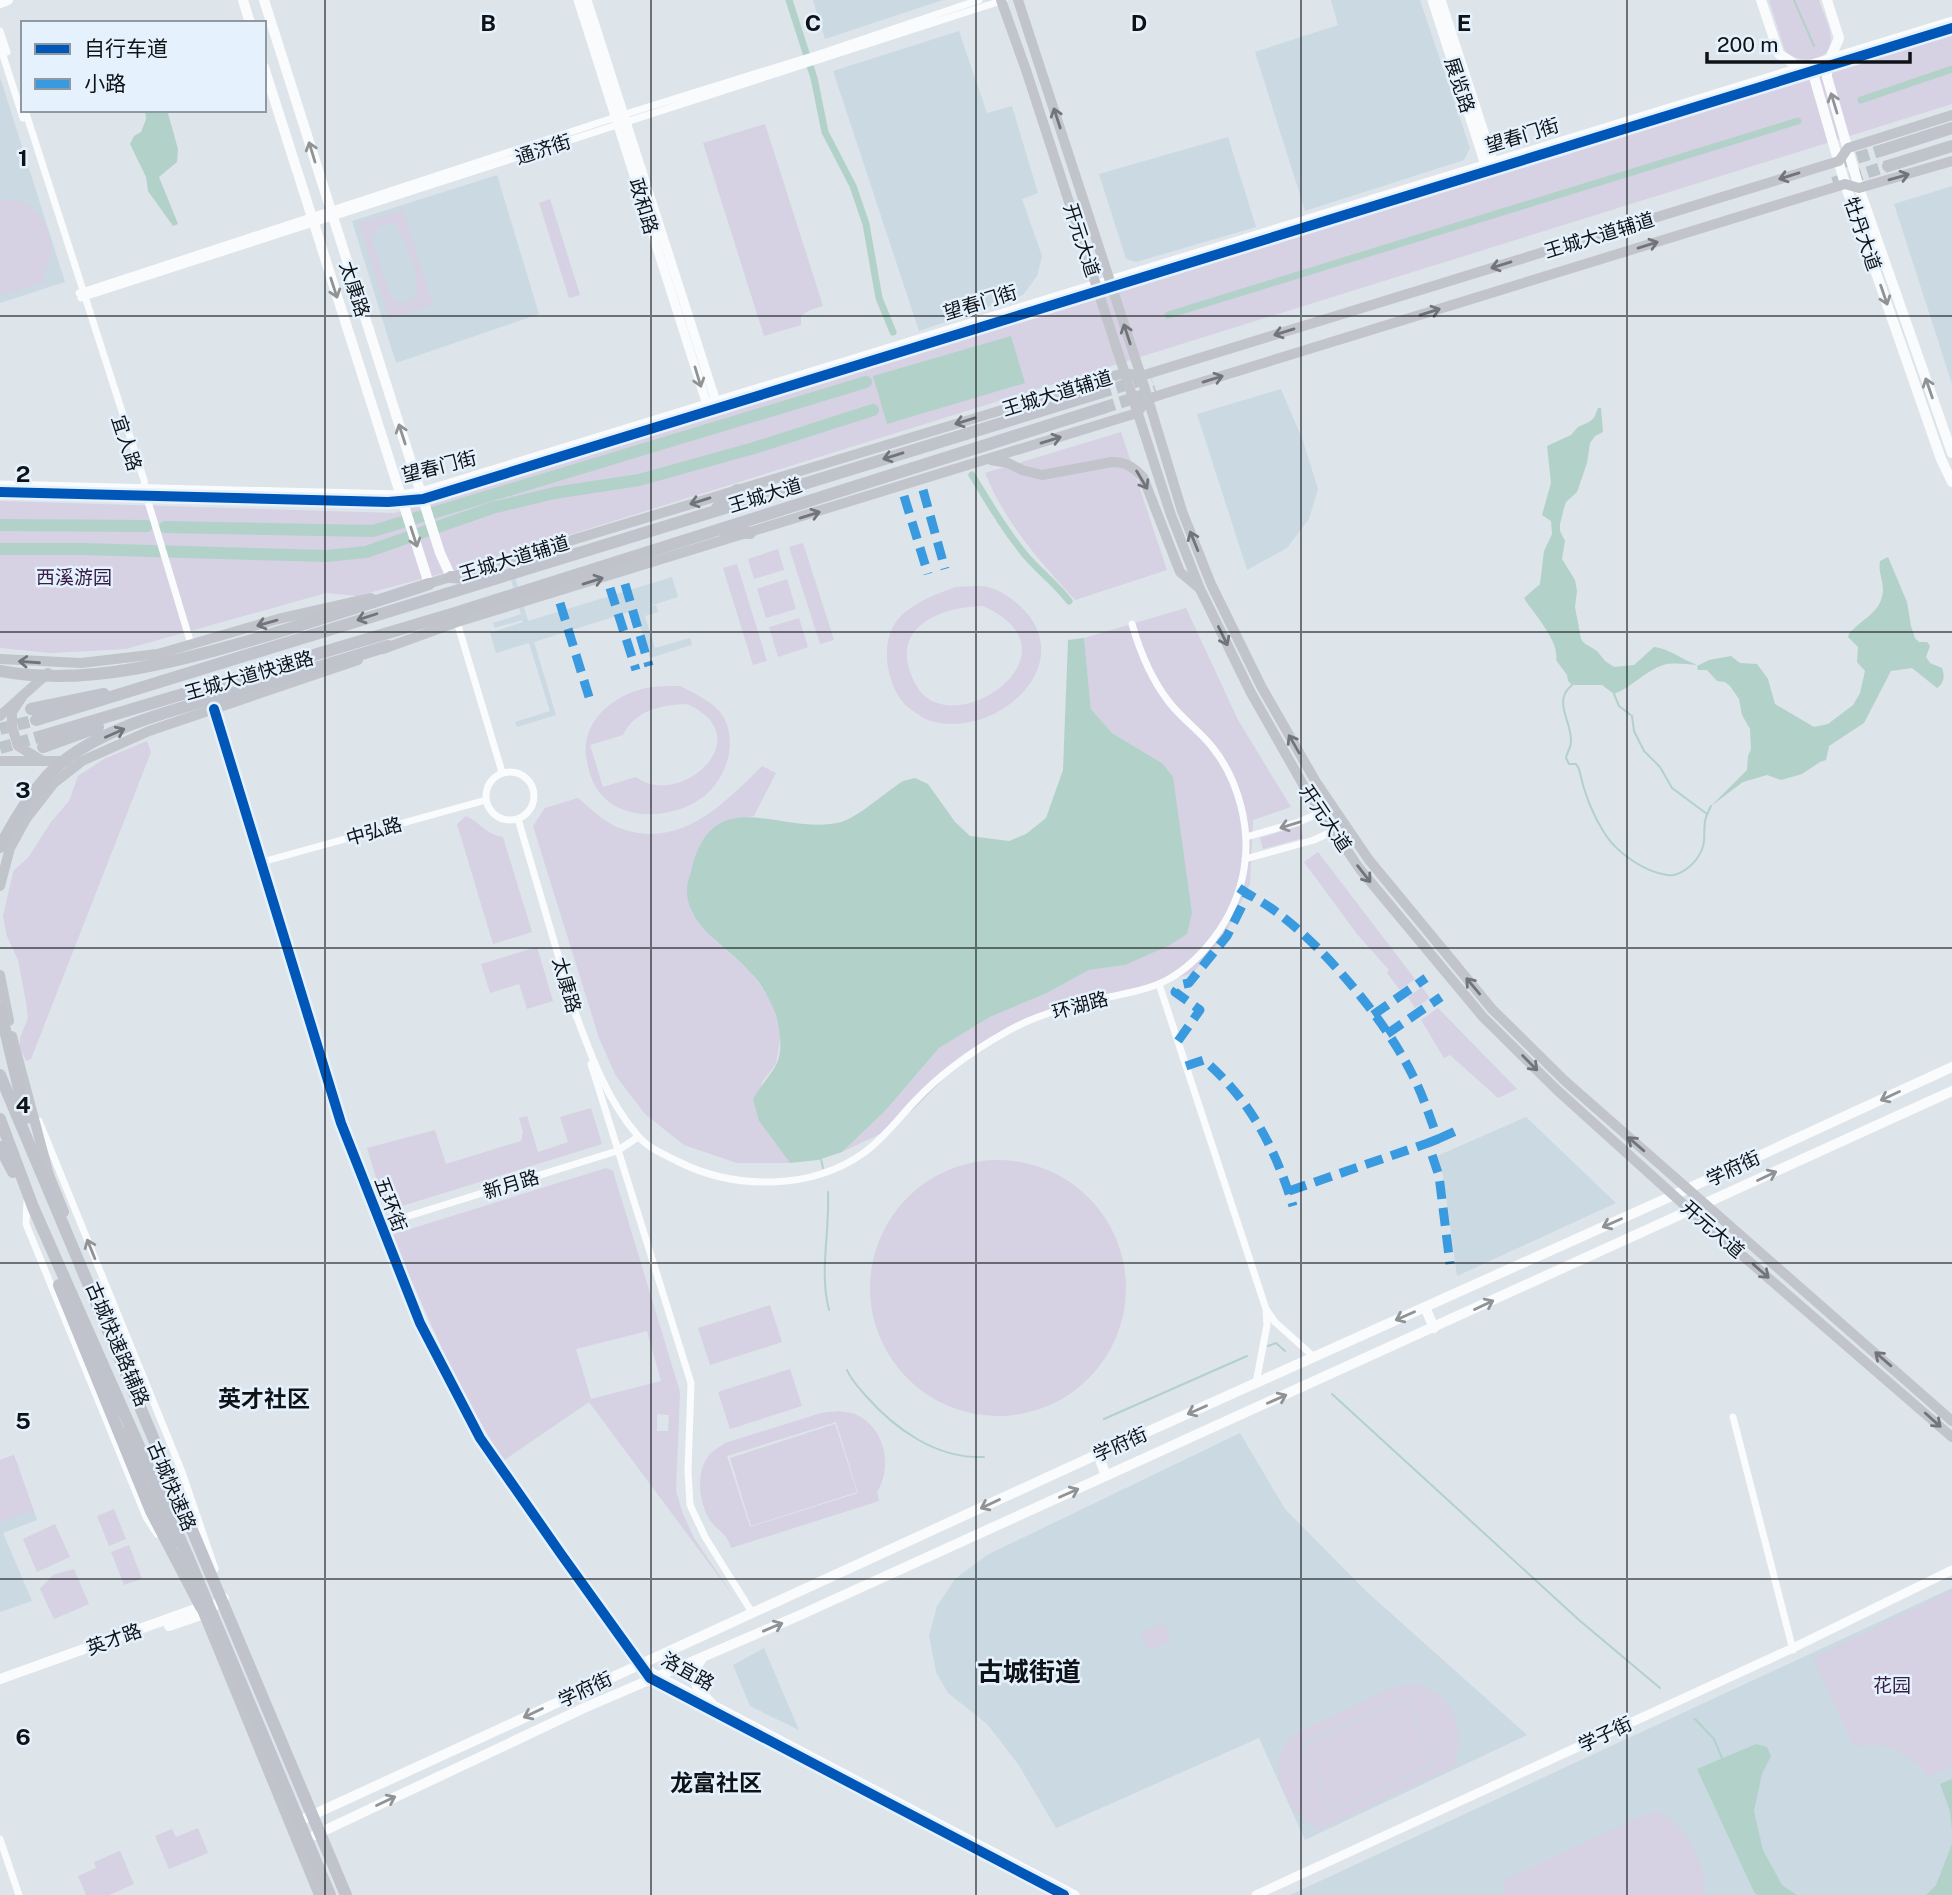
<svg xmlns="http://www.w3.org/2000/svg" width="1952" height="1895" viewBox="0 0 1952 1895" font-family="'Public Sans','Noto Sans SC',sans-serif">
<rect width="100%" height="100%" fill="#dde4ea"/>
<path fill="#cbd9e3" d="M813 0H943L825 39Z
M1331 0H1420L1470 148 1464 160 1305 211 1255 52 1338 25Z
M959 31 987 113 1012 106 1038 193 1022 199 1042 256 1037 276 1023 295 919 331 833 71Z
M0 77 65 282 0 303Z
M1228 137 1256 227 1136 262 1126 259 1099 174Z
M497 175 539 314 396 363 352 221Z
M1952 186V384L1894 204Z
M1281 389 1303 441 1318 489 1309 519 1287 548 1247 570 1197 414Z
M504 539 528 621 672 577 678 597 643 608 656 605 658 612 645 616 655 648 690 638 692 645 650 658 635 610 534 642 556 715 517 727 515 722 550 711 529 643 496 653 490 633 523 622 522 620 495 628 493 623 521 614 501 546Z
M1526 1117 1616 1203 1457 1276 1443 1175 1437 1156Z
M1240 1433 1285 1509 1367 1592 1527 1735 1305 1840 1259 1738 1056 1828 1018 1764 987 1724 948 1693 936 1672 929 1636 937 1606 955 1579 987 1555Z
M14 1455 37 1520 3 1533 32 1601 0 1612V1460Z
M1952 1588V1895H1290Z
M764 1648 799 1730 750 1706 733 1665Z"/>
<path fill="#d6d1e3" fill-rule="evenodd" d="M1769 0H1819C1822 11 1830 26 1831 37 1832 63 1800 65 1785 51Z
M1952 32V104L466 567 357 596 326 593 126 649 51 653 0 648V501L395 513 1803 81Z
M765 124 823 306 810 310 801 316V325L764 336 703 143Z
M550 199 580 295 569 298 539 203Z
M8 200C13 200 20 201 24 203 43 212 53 236 51 255 49 265 42 272 44 282L0 296V201Z
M403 210 433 305 389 319 359 223ZM392 223C405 231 422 284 415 297L406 303 396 301 389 293 372 239 378 226Z
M1121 432 1167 570 1075 600C1038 559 1006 524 985 473Z
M803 543 834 640 820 644 789 547Z
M778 549 784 570 754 579 748 559Z
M737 564 767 661 753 665 723 568Z
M787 579 796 609 766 618 757 589Z
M956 587C966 587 979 585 988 587 1000 590 1011 598 1020 606 1071 653 1021 715 965 723 950 725 931 724 919 715 914 711 906 707 902 701 884 677 879 634 904 613 920 600 936 594 956 587ZM983 606C1089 653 949 747 916 685 886 631 935 607 983 606Z
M1186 608 1238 720 1291 807 1253 820 1250 884 1225 935 1193 973 1046 1015 1008 1032 962 1060 915 1108 884 1132 842 1152 885 1111 939 1048 990 1017 1047 993 1089 970 1125 965 1162 763 1112 733 1091 709 1084 638Z
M799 618 808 647 778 657 769 627Z
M680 686C694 693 714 702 723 716 738 743 727 778 703 797 675 818 625 823 601 794 591 783 588 768 586 755 582 718 619 691 653 687 662 686 671 686 680 686ZM687 704C762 737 680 810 636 777L603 787 590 745 623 735C635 710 661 705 687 704Z
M147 741 151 752 31 1059 26 1061 20 1047V1038L28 1018 26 1002 18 960 7 936 3 916 12 877 14 870 28 858 51 822 69 801 78 776 104 759Z
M762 766 776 773 754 816 731 820 687 889 692 913 715 941 749 970 770 999 781 1034 776 1064 762 1082 759 1121 790 1163H737L684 1145 645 1114 616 1076 599 1038 533 826 545 808 578 798C591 809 606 824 622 829 681 849 724 804 762 766Z
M466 816C480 822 486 835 503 837L532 932 493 944 457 824Z
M1300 826 1303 838 1263 849 1260 838Z
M1318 852 1415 979 1400 990 1387 973 1389 970 1357 934 1304 862Z
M537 947 553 1001 527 1009 519 984 490 993 481 964Z
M1422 987 1430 998 1415 1008 1408 997Z
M1438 1008 1517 1089 1498 1098 1450 1055 1444 1058 1421 1020Z
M591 1108 602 1144 389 1210 385 1207 367 1148 435 1130 446 1164 521 1141 523 1132 519 1118 527 1116 538 1152 568 1142 560 1117Z
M870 1288a128 128 0 1 1 256 0a128 128 0 1 1-256 0Z
M606 1168 613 1171 680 1392 676 1491 683 1514 694 1538 734 1597 589 1402 503 1461 457 1382 391 1235ZM647 1331 661 1381 591 1399 576 1349ZM657 1414 669 1415 668 1431H657Z
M770 1305 782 1342 710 1365 698 1328Z
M790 1369 802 1406 730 1429 718 1392Z
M838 1411C843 1412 850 1412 855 1414 885 1427 893 1467 877 1492L879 1501 731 1548C727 1532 716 1531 708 1517 698 1499 696 1468 711 1453 715 1449 721 1446 725 1443L821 1413ZM836 1422 858 1493 750 1527 727 1456Z
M835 1424 857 1492 751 1526 730 1458Z
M14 1455 34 1511 0 1522V1460Z
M114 1509 126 1539 109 1546 97 1516Z
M55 1524 70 1557 37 1572 23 1539Z
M129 1545 142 1579 124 1585 111 1552Z
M74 1569 89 1604 54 1619 40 1589 53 1575Z
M1952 1590V1766L1929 1777C1906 1751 1889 1741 1854 1747L1813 1658Z
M1164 1623 1171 1641 1151 1650 1148 1648 1141 1633Z
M1405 1684C1411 1685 1417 1684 1422 1686 1453 1695 1467 1733 1454 1760L1457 1765 1316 1831C1312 1821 1300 1818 1293 1809 1289 1805 1288 1799 1285 1795 1274 1768 1275 1751 1298 1732L1389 1689ZM1405 1696 1436 1764 1333 1812 1302 1744Z
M1404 1698 1434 1762 1334 1810 1304 1746Z
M1655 1810C1686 1827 1706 1859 1704 1895H1505L1504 1880Z
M198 1828 208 1853 169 1869 155 1836 172 1829 176 1837Z
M120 1851 134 1884 109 1895H86L78 1876 96 1868 94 1862Z"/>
<path fill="#b2d2c9" d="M145 110H167L178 149 177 162 159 177 178 224 173 226 148 191 146 177 130 144 134 136 141 132 146 119Z
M1011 336 1025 383 887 424 873 376Z
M1598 408H1601L1603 432 1595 436 1590 443 1587 463 1577 492 1566 502 1564 508 1560 524V531L1565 541 1562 559 1575 580 1577 591 1575 607 1581 639 1584 643 1597 651 1605 661 1614 667 1634 665 1654 647C1670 649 1681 659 1697 665 1686 664 1673 662 1663 665 1645 671 1631 688 1614 694L1602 685H1572L1568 681 1567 675 1556 660C1560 641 1533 613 1524 598L1540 584 1544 551 1552 534 1551 521 1542 515 1551 483 1547 446 1571 435 1578 427 1589 422 1594 418Z
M1888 557 1907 602 1911 626 1915 638 1919 642H1927L1930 646 1926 657 1930 663 1942 668C1945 676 1944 683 1937 688L1912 668 1891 671 1864 723 1829 746 1826 760 1820 762 1802 774 1781 780 1767 775 1743 782 1711 806 1747 770 1748 756 1751 749 1750 729 1742 715 1739 699 1730 686 1725 682 1717 681 1707 670H1698L1697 666 1709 660 1731 656 1740 663 1757 664 1768 679 1775 704 1814 727 1828 724 1853 705 1860 693 1865 671 1857 662 1858 647 1848 637 1849 634C1862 618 1882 613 1883 590 1883 580 1878 571 1880 561Z
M1084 638 1091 709 1112 733 1162 763 1173 777 1192 913 1187 934 1170 945 1125 965 1089 970 1047 993 990 1017 939 1048 885 1111 842 1152 818 1160 790 1163 759 1121 753 1099C759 1088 773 1072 777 1063 783 1048 780 1031 776 1016 770 999 762 984 749 971 728 947 685 926 687 888 687 882 691 874 692 867 715 780 784 837 841 822 857 818 887 791 903 781L915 778 928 784 955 822 970 836 1009 841 1026 834 1046 818 1063 770 1068 640Z
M1756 1744 1767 1747 1771 1756 1762 1774 1754 1811 1763 1850 1782 1885 1797 1895H1757L1754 1892 1697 1769Z
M1952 1779V1830L1950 1811 1940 1784Z
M1952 1844V1895H1926L1936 1885Z"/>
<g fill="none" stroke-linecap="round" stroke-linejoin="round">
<path stroke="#b2d2c9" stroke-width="2" d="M1794 0 1814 46
M1572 685C1552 701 1572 721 1571 742 1571 747 1567 752 1566 758L1569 764H1576L1579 769C1584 793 1592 814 1605 834 1617 853 1645 872 1667 875 1679 877 1692 866 1698 857 1707 844 1703 835 1705 821 1706 816 1709 810 1711 806
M1614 694 1619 706 1632 716 1634 731 1644 751 1660 767 1672 788 1707 814
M821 1159 823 1168
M828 1192C830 1231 819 1272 829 1310
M1268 1346 1276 1343 1285 1351
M847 1370C851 1380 859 1388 866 1396 896 1430 937 1459 984 1457
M1332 1394 1579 1620 1660 1688
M1104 1419 1247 1356
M1695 1719 1714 1739 1722 1758"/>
<path stroke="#b2d2c9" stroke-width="7" d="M789 0 814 78 825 132 853 186 866 224 879 298 893 332
M1861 100 1952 69
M1168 315 1798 121
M972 475C989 503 1006 532 1027 557 1041 573 1057 585 1069 601"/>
<path stroke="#b2d2c9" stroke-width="12" d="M0 525 147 526
M165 527 373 531 866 382
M0 549H82L326 556 366 552 492 508 554 493 639 480 754 448 873 410"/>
<path stroke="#bec5ca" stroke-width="12" stroke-dasharray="12 6" stroke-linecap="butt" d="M1840 163 1883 150
M1833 183 1888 166
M1099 393 1151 377
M1103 408 1156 391
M0 729 36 720
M0 748 42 736"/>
<path stroke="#fafbfc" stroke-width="7" d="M0 31 7 52
M0 46 23 118
M25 110 144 480 146 495 191 644
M79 293 616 117 822 53 979 0
M81 298 1004 0
M457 622 502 772
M214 709 341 1123 420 1323 480 1438 639 1664
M486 796a24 24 0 1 1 48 0a24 24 0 1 1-48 0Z
M518 819 576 1016
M1246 837 1299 822 1333 807
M1245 859 1314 840 1337 829
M262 862 486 800
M1159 984 1266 1309 1267 1325 1256 1383
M575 1012C591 1056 607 1100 638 1136 648 1148 663 1154 677 1161 734 1190 811 1191 865 1152 885 1137 898 1119 914 1102 940 1074 974 1050 1006 1032 1037 1014 1071 1006 1105 998 1126 993 1148 990 1167 980 1186 970 1201 955 1214 938 1229 918 1240 894 1244 869 1251 829 1239 781 1213 748 1200 731 1182 719 1169 702 1151 679 1140 652 1132 624
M591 1064 691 1383 688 1471 690 1505 705 1537 753 1614
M39 1121 182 1472 215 1569
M27 1201 26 1224 146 1517 157 1534
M380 1225 617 1151 638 1137
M1266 1309 1275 1322 1314 1357
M1733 1417 1793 1650
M0 1839 19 1895"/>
<path stroke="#fafbfc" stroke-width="9" d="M578 0 708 408
M587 0 718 408
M1432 0 1486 168
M1441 0 1495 166
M0 485 400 495 421 492 1952 21
M0 492 388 502 423 499 1952 28
M639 1664 658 1676 1075 1895
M1256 1895 1793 1648 1952 1570"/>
<path stroke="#fafbfc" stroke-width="10" d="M243 0 250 23
M264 0 440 553 451 577
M1761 0 1779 54 1814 77 1845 184 1941 459 1952 482
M1827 0 1839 38 1827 66V77L1859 188 1952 453
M0 3 8 0
M264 67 429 584
M1425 1307 1434 1328
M1098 1454 1106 1476
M169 1626 204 1614 224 1598
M701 1660 692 1673 698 1689 711 1703
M0 1679 201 1607 206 1602
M293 1824 1098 1454 1674 1195 1952 1067
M315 1835 584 1708 798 1616 1952 1091"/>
<path stroke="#c2c4cb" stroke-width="10" d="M1001 0 1026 70 1171 515 1200 589 1250 691 1305 788 1359 868 1483 1017 1557 1090 1691 1211 1952 1437
M1018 0 1141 376 1182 511 1211 584 1261 686 1316 782 1369 860 1492 1009 1565 1081 1952 1421
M991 460 1008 463 1022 470 1042 475 1112 462C1126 462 1133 467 1143 477L1180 572 1199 588
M424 585 1124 373 1141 376 1839 161 1848 148 1952 115
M383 649 457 622 1137 413 1148 399 1163 394 1845 184 1859 188 1952 161
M0 659 81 663 158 654 278 619 371 598
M22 697 12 712V727L18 746 43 761
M0 716 48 673
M0 761H67
M0 886 10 848 26 819 54 783 82 761 149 731 358 660
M0 975 9 1021
M12 1036 49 1175 64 1212
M126 1432 174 1543
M198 1600 319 1895"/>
<path stroke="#c0c3cc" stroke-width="12" d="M1883 150 1952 128
M1888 166 1952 146
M717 508 737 490
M722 530 750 533
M451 577 480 579
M0 671C88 688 188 659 272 634 324 618 377 601 429 584
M31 709 104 694
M36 720 1099 393
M42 736 455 613 1103 408
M43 747 98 727
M0 847C13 822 28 797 47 776 92 728 178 709 240 691 289 676 339 661 388 646
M0 1009 26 1118
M0 1075 346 1895
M0 1119 33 1207 188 1557 330 1895
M0 1147 13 1172
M59 1285 151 1511 201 1607"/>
<path stroke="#3a9adf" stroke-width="9" stroke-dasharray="18 9" stroke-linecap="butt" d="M923 490 945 569
M904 496 928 574
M625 584 649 666
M610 588 636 670
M560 603 589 697
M1239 888C1249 895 1261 901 1271 908 1322 944 1384 1018 1412 1074 1423 1095 1430 1118 1438 1139L1428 1143 1439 1176 1450 1264
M1373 1015 1426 978
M1387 1034 1441 997
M1178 1041 1200 1010 1175 992 1180 985 1189 983 1227 936 1248 894
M1186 1066 1204 1060C1251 1101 1275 1148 1293 1206
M1438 1139 1458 1130
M1289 1191 1428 1143"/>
<defs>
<path id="cycleway" d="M0 492 388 502 423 499 1952 28
M214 709 341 1123 420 1323 480 1438 561 1554 650 1678 1064 1895"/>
</defs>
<use href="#cycleway" stroke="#e5f2fd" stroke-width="15"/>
<use href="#cycleway" stroke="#0057b8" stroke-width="10"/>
</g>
<defs><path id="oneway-shaft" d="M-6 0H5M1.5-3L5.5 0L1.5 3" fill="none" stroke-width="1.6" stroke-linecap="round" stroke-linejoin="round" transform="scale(1.75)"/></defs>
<g stroke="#909395">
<use href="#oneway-shaft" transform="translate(1834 103) rotate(-107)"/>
<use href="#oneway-shaft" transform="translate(312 152) rotate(-107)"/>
<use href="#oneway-shaft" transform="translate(334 288) rotate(72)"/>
<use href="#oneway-shaft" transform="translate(1884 295) rotate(71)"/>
<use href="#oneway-shaft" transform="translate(698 377) rotate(73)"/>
<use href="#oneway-shaft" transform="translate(1929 388) rotate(-109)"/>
<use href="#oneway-shaft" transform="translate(402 434) rotate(-108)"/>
<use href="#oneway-shaft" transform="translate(414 537) rotate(72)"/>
<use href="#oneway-shaft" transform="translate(1290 825) rotate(163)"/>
<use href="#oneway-shaft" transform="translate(1890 1096) rotate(155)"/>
<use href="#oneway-shaft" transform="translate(1767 1176) rotate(-25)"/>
<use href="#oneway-shaft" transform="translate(1612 1223) rotate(156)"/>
<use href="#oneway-shaft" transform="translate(91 1249) rotate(-112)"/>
<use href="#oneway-shaft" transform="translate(1484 1305) rotate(-25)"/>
<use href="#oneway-shaft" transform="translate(1405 1316) rotate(156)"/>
<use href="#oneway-shaft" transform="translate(1277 1399) rotate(-24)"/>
<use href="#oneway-shaft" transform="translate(1197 1410) rotate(156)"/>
<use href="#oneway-shaft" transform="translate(1069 1493) rotate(-24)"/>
<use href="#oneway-shaft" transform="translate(990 1504) rotate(155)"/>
<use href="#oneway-shaft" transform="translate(773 1627) rotate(-23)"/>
<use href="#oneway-shaft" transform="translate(533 1713) rotate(155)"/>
<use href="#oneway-shaft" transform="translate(386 1801) rotate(-25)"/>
</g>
<g stroke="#71747a">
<use href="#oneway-shaft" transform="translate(1057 118) rotate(-108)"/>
<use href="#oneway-shaft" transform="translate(1789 176) rotate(163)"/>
<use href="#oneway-shaft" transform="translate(1899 177) rotate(-16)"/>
<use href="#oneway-shaft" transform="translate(1648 245) rotate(-17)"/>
<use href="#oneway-shaft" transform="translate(1501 265) rotate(163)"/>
<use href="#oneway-shaft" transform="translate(1430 312) rotate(-17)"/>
<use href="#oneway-shaft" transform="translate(1284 332) rotate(163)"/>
<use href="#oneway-shaft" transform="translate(1127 334) rotate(-108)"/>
<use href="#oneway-shaft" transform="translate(1213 379) rotate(-17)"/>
<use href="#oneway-shaft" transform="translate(965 421) rotate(163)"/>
<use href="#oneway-shaft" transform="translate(1051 440) rotate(-17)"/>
<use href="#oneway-shaft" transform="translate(1142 480) rotate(59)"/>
<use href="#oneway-shaft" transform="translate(700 501) rotate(163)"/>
<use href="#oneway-shaft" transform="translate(810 515) rotate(-17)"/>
<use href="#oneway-shaft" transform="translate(1194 541) rotate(-112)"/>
<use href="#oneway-shaft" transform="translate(593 581) rotate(-17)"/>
<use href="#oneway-shaft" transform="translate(267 623) rotate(164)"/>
<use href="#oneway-shaft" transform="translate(1223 636) rotate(64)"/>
<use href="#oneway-shaft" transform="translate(29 662) rotate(-176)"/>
<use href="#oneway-shaft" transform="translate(1294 744) rotate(-120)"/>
<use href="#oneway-shaft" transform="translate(1364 874) rotate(52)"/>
<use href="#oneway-shaft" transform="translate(1473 986) rotate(-130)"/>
<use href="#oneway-shaft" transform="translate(1530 1063) rotate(45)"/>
<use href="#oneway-shaft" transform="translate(1636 1144) rotate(-139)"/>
<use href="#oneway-shaft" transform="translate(1761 1271) rotate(41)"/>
<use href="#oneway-shaft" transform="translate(1883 1359) rotate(-139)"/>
<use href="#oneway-shaft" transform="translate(1933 1420) rotate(42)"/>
</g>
<g stroke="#70747b">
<use href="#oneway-shaft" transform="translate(893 456) rotate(163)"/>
<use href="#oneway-shaft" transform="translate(367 617) rotate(162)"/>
<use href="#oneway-shaft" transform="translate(115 733) rotate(-24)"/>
</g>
<path fill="none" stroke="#0f1317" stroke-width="2" stroke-opacity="0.55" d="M325 0V1895M651 0V1895M976 0V1895M1301 0V1895M1627 0V1895M0 316H1952M0 632H1952M0 948H1952M0 1263H1952M0 1579H1952"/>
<g text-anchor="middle" stroke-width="5" stroke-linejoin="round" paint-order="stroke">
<g font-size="19" fill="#0f1317" stroke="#e5f2fd">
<text transform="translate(1460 85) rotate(72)" y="7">展览路</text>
<text transform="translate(1522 135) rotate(-17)" y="7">望春门街</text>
<text transform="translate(543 149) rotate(-18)" y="7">通济街</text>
<text transform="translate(644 206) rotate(73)" y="7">政和路</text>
<text transform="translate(1863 234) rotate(71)" y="7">牡丹大道</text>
<text transform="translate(1599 235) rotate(-17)" y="7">王城大道辅道</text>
<text transform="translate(1082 240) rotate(72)" y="7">开元大道</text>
<text transform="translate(355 289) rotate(72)" y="7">太康路</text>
<text transform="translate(980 302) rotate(-17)" y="7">望春门街</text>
<text transform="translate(1057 393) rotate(-17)" y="7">王城大道辅道</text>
<text transform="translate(127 443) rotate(72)" y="7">宜人路</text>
<text transform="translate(439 466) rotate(-14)" y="7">望春门街</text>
<text transform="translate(765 495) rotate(-17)" y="7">王城大道</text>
<text transform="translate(514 558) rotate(-17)" y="7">王城大道辅道</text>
<text transform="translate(249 675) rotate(-16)" y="7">王城大道快速路</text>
<text transform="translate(1326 818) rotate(56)" y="7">开元大道</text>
<text transform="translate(374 831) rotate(-16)" y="7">中弘路</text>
<text transform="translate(567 985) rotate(74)" y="7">太康路</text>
<text transform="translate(1080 1005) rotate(-15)" y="7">环湖路</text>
<text transform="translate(1733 1168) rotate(-25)" y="7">学府街</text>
<text transform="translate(511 1184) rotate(-17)" y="7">新月路</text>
<text transform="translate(391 1204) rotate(69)" y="7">五环街</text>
<text transform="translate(1713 1229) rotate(41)" y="7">开元大道</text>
<text transform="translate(118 1344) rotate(67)" y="7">古城快速路辅路</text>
<text transform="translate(1120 1444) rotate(-24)" y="7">学府街</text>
<text transform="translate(172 1486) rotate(67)" y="7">古城快速路</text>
<text transform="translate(114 1639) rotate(-20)" y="7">英才路</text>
<text transform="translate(688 1671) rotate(29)" y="7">洛宜路</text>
<text transform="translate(585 1689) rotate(-25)" y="7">学府街</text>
<text transform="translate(1605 1734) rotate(-25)" y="7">学子街</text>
</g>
<g font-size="19" fill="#361c47" stroke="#e5f2fd">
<text x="74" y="584">西溪游园</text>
<text x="1892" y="1692">花园</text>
</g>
<g font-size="23" font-weight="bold" fill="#0f1317" stroke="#e5f2fd">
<text x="264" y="1407">英才社区</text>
<text x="716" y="1791">龙富社区</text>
</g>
<g font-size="26" font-weight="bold" fill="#0f1317" stroke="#e5f2fd">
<text x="1029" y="1681">古城街道</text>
</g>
</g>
<g font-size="23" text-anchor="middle" font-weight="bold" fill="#0f1317" stroke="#e5f2fd" stroke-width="5" stroke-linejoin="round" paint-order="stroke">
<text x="488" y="31">B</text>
<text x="813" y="31">C</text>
<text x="1139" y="31">D</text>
<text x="1464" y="31">E</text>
<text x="23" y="166">1</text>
<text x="23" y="482">2</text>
<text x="23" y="798">3</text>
<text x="23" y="1113">4</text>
<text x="23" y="1429">5</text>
<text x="23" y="1745">6</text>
</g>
<rect x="21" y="21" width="245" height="91" fill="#e5f2fd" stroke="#8f99a1" stroke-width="2"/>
<rect x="35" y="44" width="35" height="10" fill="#0057b8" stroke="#8f99a1" stroke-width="2"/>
<text x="84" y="56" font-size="21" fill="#0f1317">自行车道</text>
<rect x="35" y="79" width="35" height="10" fill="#3a9adf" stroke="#8f99a1" stroke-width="2"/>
<text x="84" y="91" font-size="21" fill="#0f1317">小路</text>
<path d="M1707 52v10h203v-10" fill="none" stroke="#0f1317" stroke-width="3.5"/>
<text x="1717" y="52" font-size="21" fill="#0f1317" stroke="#e5f2fd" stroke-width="5" paint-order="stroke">200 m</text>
</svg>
